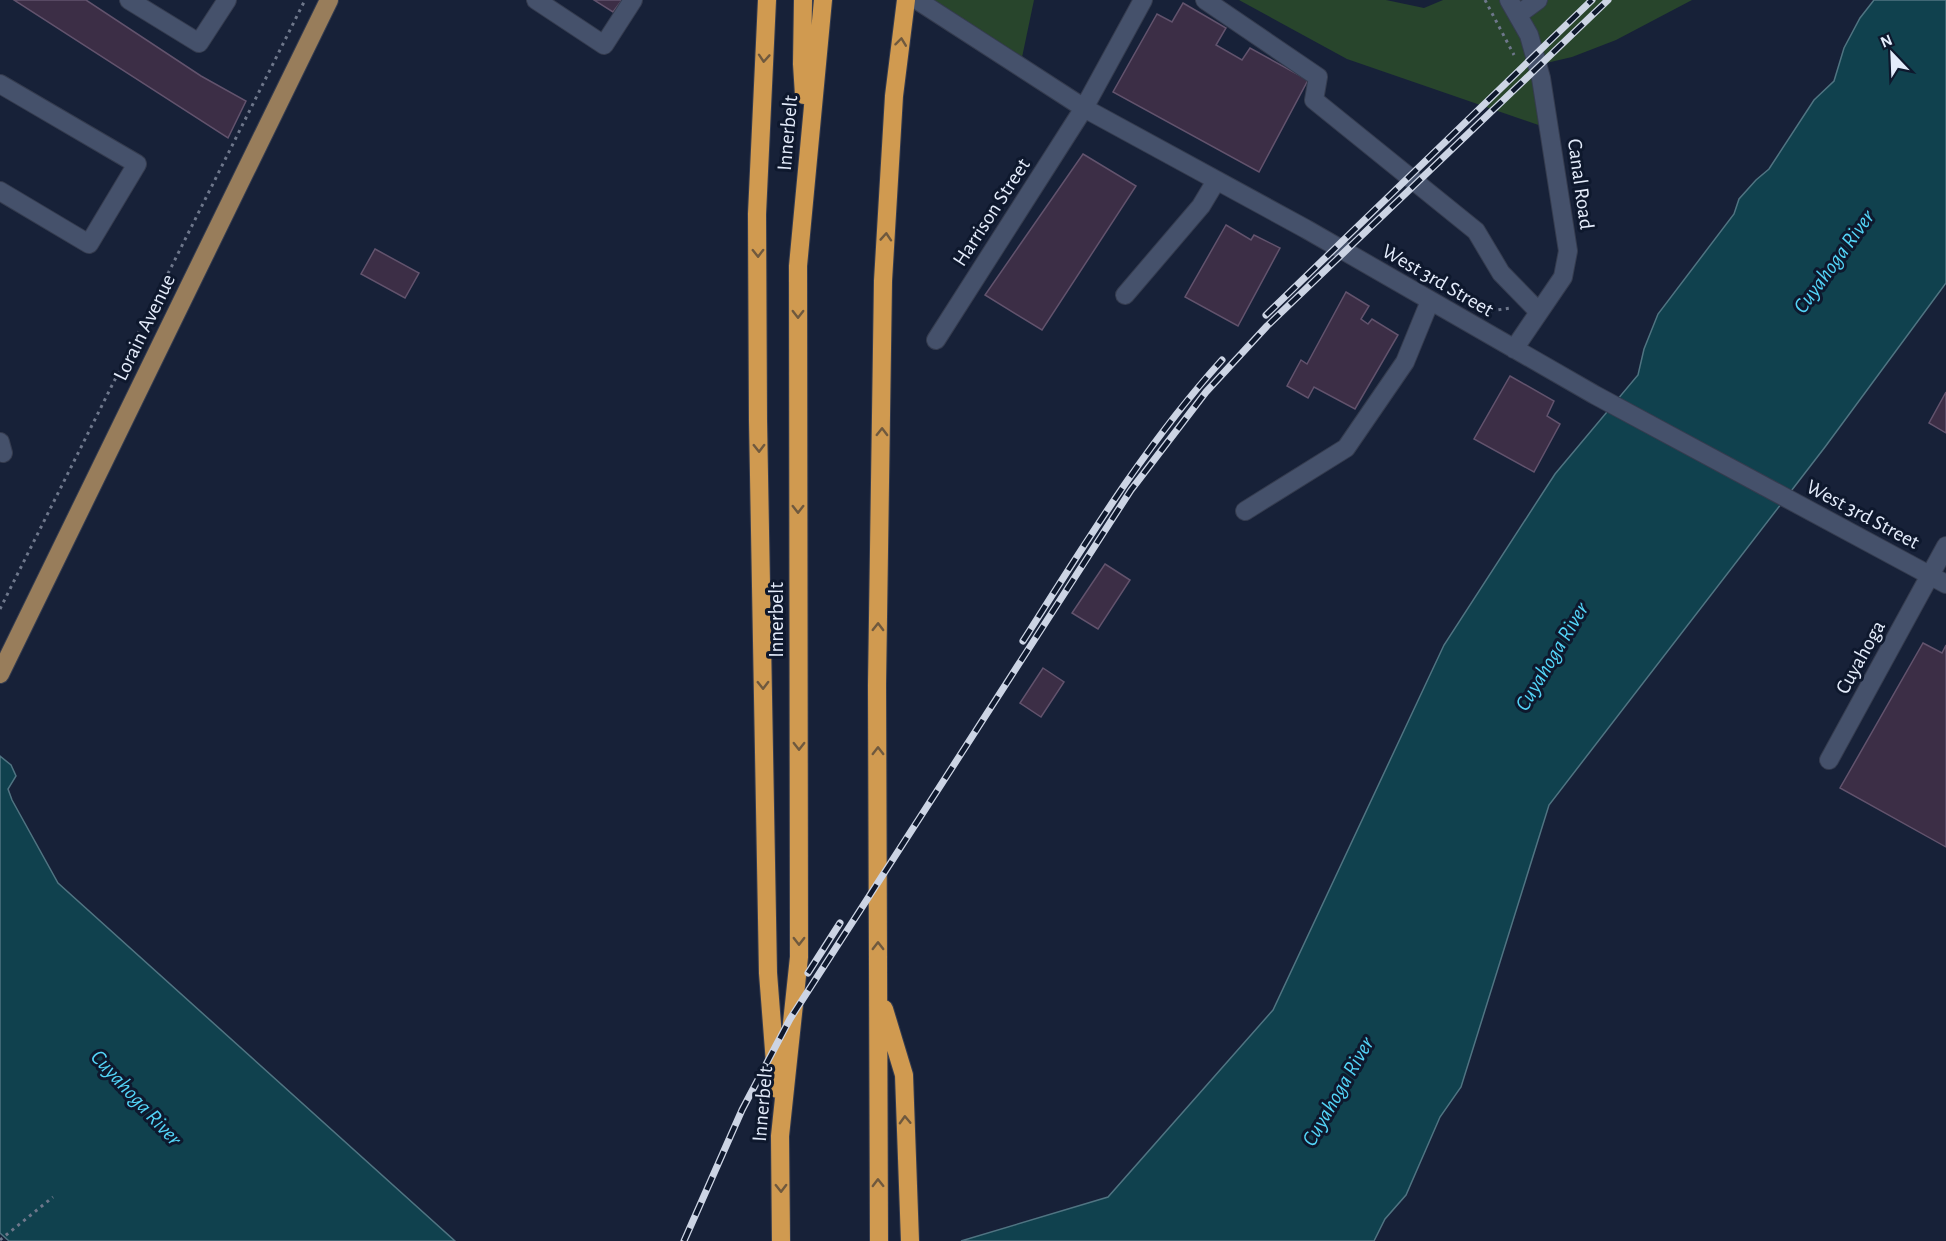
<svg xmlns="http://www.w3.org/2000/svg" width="1946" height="1241" viewBox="0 0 1946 1241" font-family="'Alegreya Sans',sans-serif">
<rect width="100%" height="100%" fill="#172138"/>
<path fill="#28452c" d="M917 0H1034L1020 67Z
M1239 0H1386L1424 8 1443 0H1692L1616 40 1572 57 1542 64 1550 129 1347 59Z"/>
<path fill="#10414e" stroke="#507482" stroke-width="1.5" d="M1874 0H1946V283L1825 447 1549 805 1461 1087 1440 1117 1406 1195 1385 1219 1374 1241H961L1108 1197 1273 1010 1444 645 1555 474 1638 375 1644 349 1658 314 1734 214 1739 199 1756 180 1769 169 1814 100 1834 81 1844 48 1860 18Z
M0 756 11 765 16 776 8 789 12 800 58 883 455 1241H9L0 1233Z"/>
<path fill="#3c2e46" stroke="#62536d" stroke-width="1.5" d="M14 0H86L201 76 246 101 228 138Z
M594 0H622L613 12Z
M1183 3 1226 28 1216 45 1242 60 1250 48 1308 80 1259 172 1113 92 1157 14 1172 22Z
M1083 154 1136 186 1042 330 985 295Z
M1226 225 1251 240 1254 235 1280 248 1238 326 1185 297Z
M375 249 419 273 405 298 361 274Z
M1346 292 1369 306 1361 319 1368 324 1372 319 1398 335 1355 409 1314 387 1308 398 1287 386 1301 360 1307 364Z
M1510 376 1554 401 1547 416 1560 424 1534 472 1474 439Z
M1946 392V433L1929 423Z
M1105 564 1130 580 1098 629 1072 613Z
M1923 643 1942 653 1946 645V847L1840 788Z
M1043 668 1064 682 1041 717 1020 703Z"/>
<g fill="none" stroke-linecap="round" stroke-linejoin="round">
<defs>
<path id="minor" d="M129 0 199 43 227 0
M536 0 604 45 633 0
M917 0 1084 108 1306 229 1595 395 1946 584
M1205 0 1318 77 1314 100 1476 231 1501 273 1539 312
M1509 0 1529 35 1541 78 1568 251 1563 277 1514 349
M1519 14 1538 0
M0 84 137 164 89 244 0 191
M1125 295 1201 206 1216 181
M936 340 1084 108 1143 0
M0 442 3 453
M1245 511 1346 448 1405 362 1430 301
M1829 760 1946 546"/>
<path id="major" d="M0 674 329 0"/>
<path id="highway" d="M767 0 757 214 758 420 768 973 777 1089
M803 0 802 64 804 95
M884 1009 904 1075 910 1241
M781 1241 780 1136 799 957 798 266 823 0
M879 1241 877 685 883 281 894 96 906 0"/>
</defs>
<use href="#minor" stroke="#353c4f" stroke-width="20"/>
<use href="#major" stroke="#353c4f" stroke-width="20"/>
<use href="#highway" stroke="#353c4f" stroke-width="20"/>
<path stroke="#6e778b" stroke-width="3" stroke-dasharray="3 4.5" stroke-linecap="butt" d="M1485 0 1514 55
M1491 311 1510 308
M0 609 305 0
M0 1240 53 1197"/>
<use href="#minor" stroke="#45516b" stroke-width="18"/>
<use href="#major" stroke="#987d5b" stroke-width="18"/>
<use href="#highway" stroke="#d09a50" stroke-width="18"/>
<defs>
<path id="rail" d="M1266 315 1592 0
M1023 641C1085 544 1145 445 1222 360
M808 973 840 923
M684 1241 742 1110 790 1019 1131 490 1206 392 1267 326 1608 0"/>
</defs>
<use href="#rail" stroke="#ccd4e4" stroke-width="7"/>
<use href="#rail" stroke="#0e182d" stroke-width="4.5" stroke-dasharray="14" stroke-linecap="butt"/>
</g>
<defs><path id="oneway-chevron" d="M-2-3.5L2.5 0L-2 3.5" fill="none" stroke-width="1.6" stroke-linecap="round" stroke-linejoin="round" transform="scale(1.5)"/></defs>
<g stroke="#6f593e">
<use href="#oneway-chevron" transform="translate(901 42) rotate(-83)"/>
<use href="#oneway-chevron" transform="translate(764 58) rotate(94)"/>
<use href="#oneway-chevron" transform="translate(886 237) rotate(-86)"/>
<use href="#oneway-chevron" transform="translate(758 253) rotate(89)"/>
<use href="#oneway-chevron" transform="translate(798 314) rotate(90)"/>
<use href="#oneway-chevron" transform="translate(882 432) rotate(-89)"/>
<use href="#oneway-chevron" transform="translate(759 448) rotate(89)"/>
<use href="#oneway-chevron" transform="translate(798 509) rotate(90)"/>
<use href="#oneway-chevron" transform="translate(878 627) rotate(-89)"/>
<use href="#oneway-chevron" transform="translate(763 685) rotate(89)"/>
<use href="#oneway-chevron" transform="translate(799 746) rotate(90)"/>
<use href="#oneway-chevron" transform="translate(878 751) rotate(-90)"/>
<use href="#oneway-chevron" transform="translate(799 941) rotate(90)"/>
<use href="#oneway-chevron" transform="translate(878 946) rotate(-90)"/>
<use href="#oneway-chevron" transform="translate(905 1120) rotate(-92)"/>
<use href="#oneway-chevron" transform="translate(878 1183) rotate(-91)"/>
<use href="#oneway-chevron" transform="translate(781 1188) rotate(89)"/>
</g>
<g text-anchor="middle" stroke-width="6" stroke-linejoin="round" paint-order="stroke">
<g font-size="21" fill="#e4ecfb" stroke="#0e182d">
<text transform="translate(787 133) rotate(-85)" y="7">Innerbelt</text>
<text transform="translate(1581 184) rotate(82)" y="7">Canal Road</text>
<text transform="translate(991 212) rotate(-57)" y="7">Harrison Street</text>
<text transform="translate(1438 280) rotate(30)" y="7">West 3rd Street</text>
<text transform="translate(144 327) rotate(-64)" y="7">Lorain Avenue</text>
<text transform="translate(1863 514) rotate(28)" y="7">West 3rd Street</text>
<text transform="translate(776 620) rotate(-90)" y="7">Innerbelt</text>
<text transform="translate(1860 657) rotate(-61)" y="7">Cuyahoga</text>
<text transform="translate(762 1104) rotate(-85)" y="7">Innerbelt</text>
</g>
<g font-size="22" font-style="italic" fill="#53d4f7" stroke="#0e182d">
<text transform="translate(1833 261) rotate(-54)" y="8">Cuyahoga River</text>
<text transform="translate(1551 656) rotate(-59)" y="8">Cuyahoga River</text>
<text transform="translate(1337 1091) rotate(-60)" y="8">Cuyahoga River</text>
<text transform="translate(137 1097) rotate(47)" y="8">Cuyahoga River</text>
</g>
</g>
<g transform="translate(1892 54) rotate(337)" stroke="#0e182d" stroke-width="4.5" paint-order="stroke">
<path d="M0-4.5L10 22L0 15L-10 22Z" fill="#e4ecfb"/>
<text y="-9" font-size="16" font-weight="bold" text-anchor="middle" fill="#e4ecfb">N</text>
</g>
</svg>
